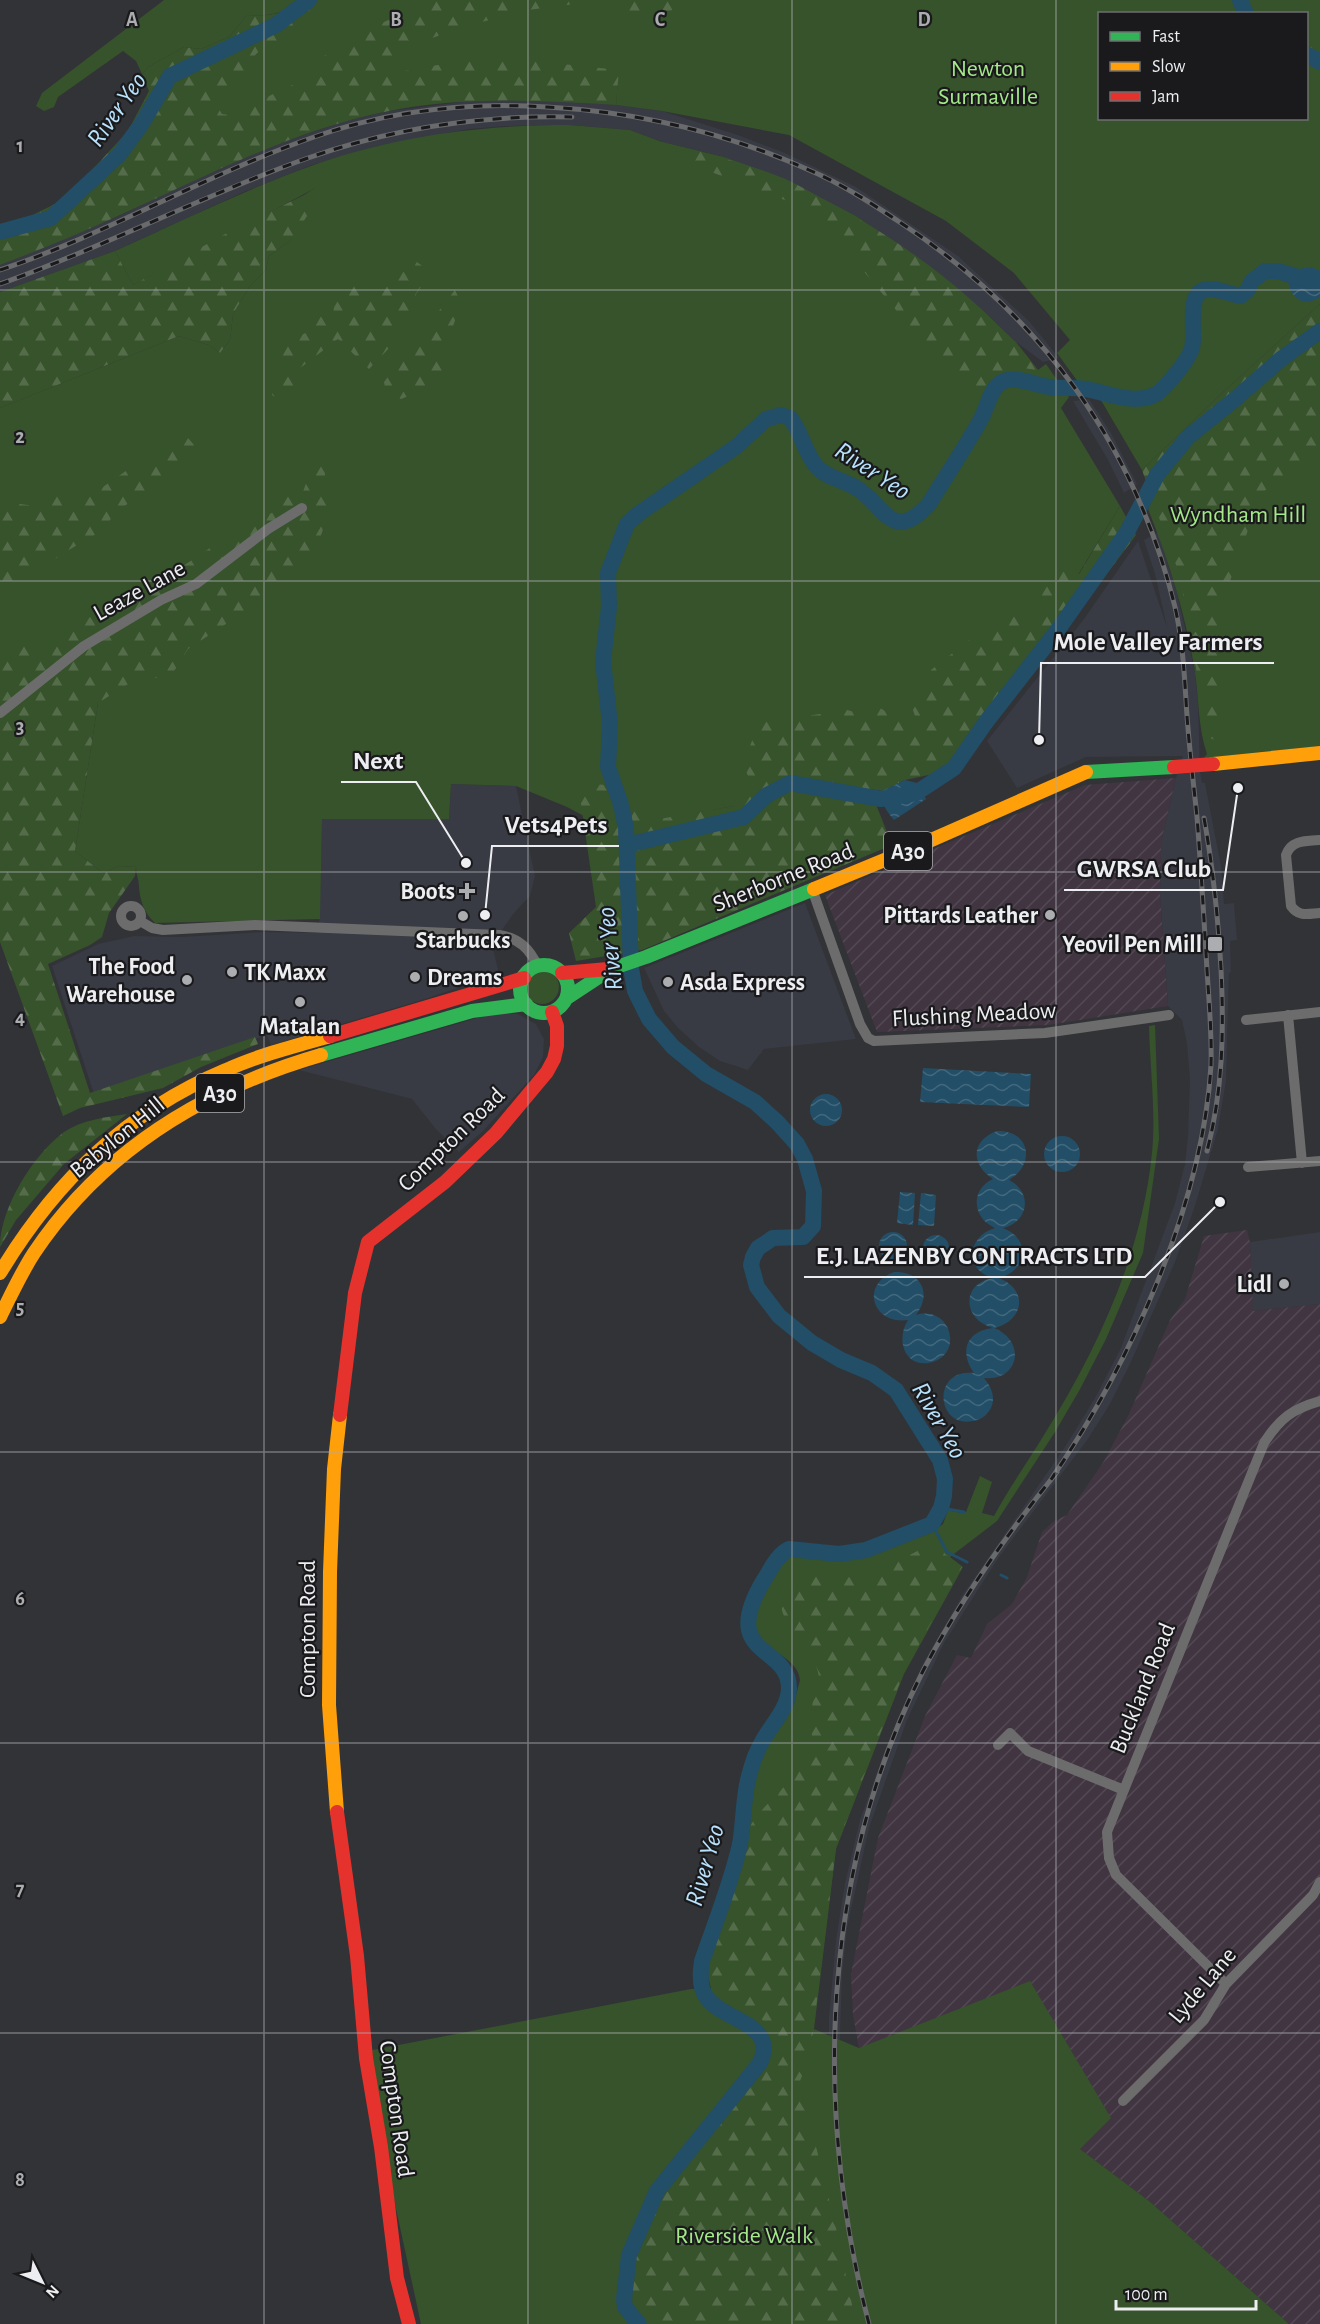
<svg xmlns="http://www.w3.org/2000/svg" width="1320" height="2324" viewBox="0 0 1320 2324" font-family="'Alegreya Sans',sans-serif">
<defs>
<pattern id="industrial-furrows" width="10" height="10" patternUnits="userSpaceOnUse" patternTransform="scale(1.5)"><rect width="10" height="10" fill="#403541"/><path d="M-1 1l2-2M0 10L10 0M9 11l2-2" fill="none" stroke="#534954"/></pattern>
<pattern id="forest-firs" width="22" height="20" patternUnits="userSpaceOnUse" patternTransform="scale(1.5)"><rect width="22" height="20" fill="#37532b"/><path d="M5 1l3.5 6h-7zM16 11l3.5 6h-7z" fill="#546c4a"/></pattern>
<pattern id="water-waves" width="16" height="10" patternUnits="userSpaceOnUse" patternTransform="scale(1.5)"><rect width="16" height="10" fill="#224e67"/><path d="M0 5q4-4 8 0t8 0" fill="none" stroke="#42687d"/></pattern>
</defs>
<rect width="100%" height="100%" fill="#323336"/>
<path fill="#383a44" d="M477 100H552L616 105 662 111 738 135 785 153 856 187 958 256 1029 321 1059 358 1043 362 1016 342 974 303 921 260 856 216 724 157 662 142 630 130 569 125 506 126 469 129 378 146 312 165 244 192 115 251 0 292V265L119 216 179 187 272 146 345 121 389 111Z
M1089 399 1111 433 1137 484 1124 493 1108 460 1073 401Z
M1158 532 1177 593 1195 672 1198 702 1200 771 1202 783H1205L1221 866 1224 904 1234 903 1237 940 1230 941 1231 972 1229 973 1226 1081 1218 1129 1194 1209 1175 1262 1130 1364 1110 1404 1088 1439 999 1557 944 1643 907 1720 869 1828 847 1928 842 1975 839 2068 864 2324 829 2094V2017L836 1940 845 1883 860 1820 887 1745 925 1660 962 1596 1065 1447 1095 1398 1120 1350 1175 1203 1185 1164 1188 1136 1190 1080 1187 1044 1182 1020 1168 1006 1160 896 1161 842 1176 778 1183 756 1086 757 1017 788 987 741 1084 619 1138 541 1167 627 1155 574 1144 540Z
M451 784 516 786 535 876 530 896 514 913 492 944 499 974 422 1000 271 1045 267 1035 94 1094 52 966 98 944 134 936 181 937 264 932 319 933 322 819H449Z
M805 903 856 1039 764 1049 748 1070 720 1061 699 1047 678 1028 664 1011 644 968Z
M498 1012 518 1014 536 1024 544 1039 543 1057 534 1075 483 1131 459 1152 435 1128 412 1099 299 1070Z
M1320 1232V1304L1252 1311 1250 1242Z"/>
<path fill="url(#industrial-furrows)" d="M1176 778 1161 842 1160 896 1168 1006 1048 1025 877 1032 825 895 1085 785Z
M1247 1230 1250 1242 1253 1311 1320 1304V2324H1289L1149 2201 1080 2149 859 2048 853 2015 851 1974 878 1838 925 1716 957 1655 971 1658 987 1624 1012 1604 1027 1577 1042 1532 1054 1521 1067 1515 1104 1461 1129 1414 1170 1320 1185 1299 1204 1236Z"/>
<path fill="#37532b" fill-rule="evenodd" d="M164 0H299C285 15 266 16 247 15L229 37 201 49 184 47 148 67 142 74 136 61 123 51 58 97 54 107 44 111 36 106 42 93Z
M325 0H1320V304L1221 394 1142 470 1092 385 1081 386 1057 353 1070 340 1014 273 946 221 789 135 662 111 616 105 618 78 515 61 139 149 175 86ZM1100 14H1306V118H1100Z
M569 125 630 130 662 142 724 157 783 178 856 216 921 260 974 303 1016 342 1038 370 1046 364 1069 397 1061 408 1120 506 1076 578 936 763 774 775 734 806 648 822 618 834 567 807 516 786 451 784 449 819H322L320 919 155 923C144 913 140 900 139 887 139 879 136 875 136 867L119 866 103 873 75 851 98 703 0 682V408L179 336 209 345 220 353 230 340 233 314 250 286 266 270 269 256 290 241 321 185 133 285 115 251C180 222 244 190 311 166 394 136 481 125 569 125Z
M1320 340V746L1204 758 1207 754C1198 728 1199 699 1195 672 1186 616 1169 561 1148 509L1152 499Z
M525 987a17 17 0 1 1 34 0a17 17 0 1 1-34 0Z
M1155 1025 1159 1139 1143 1253 1106 1339 1079 1391 1055 1432 997 1521 950 1557 963 1567 904 1674 836 1849 814 2029 859 2048 1030 1981 1111 2118 1080 2149 1149 2201 1289 2324H421L362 2052 691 1989 711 1988 708 1976 709 1962 745 1852 754 1787 761 1757 772 1735 794 1703 800 1680C797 1647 731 1652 762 1589 770 1574 779 1559 794 1551L831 1558 854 1559 861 1558 928 1534 943 1524 948 1510 961 1513 966 1512 980 1476 992 1482 982 1513 994 1516C1009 1488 1027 1463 1044 1435 1097 1350 1142 1254 1152 1153 1156 1112 1150 1068 1149 1026Z"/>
<path fill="url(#forest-firs)" d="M299 0H331C315 19 307 29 285 42 270 51 265 42 252 59L257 66 213 100 222 114 236 116 267 97 313 75 325 55 350 48 359 33 434 0H606L520 11 451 31 411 46 393 73 488 56 619 70 616 105C539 100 464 96 389 111 292 130 207 176 118 216 79 234 39 250 0 265V226L16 223 55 204 81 182 128 131 149 91 142 74 148 67 184 47 201 49 229 37 247 15C266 16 285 16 299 0Z
M618 0H689L670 11 630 12Z
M1320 26V73L1307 63V45Z
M662 142C702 152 742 162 780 177 794 182 808 191 821 198 902 240 981 298 1038 370L1015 367 993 377 980 402 920 339 842 245 795 204 701 168Z
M321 184 320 197 290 241 269 256 266 270 250 286 233 314 230 340 220 353 209 345 179 336 0 408V292L115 251 133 285 227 233 304 195Z
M414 260 431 272 416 294 412 319 404 321 394 343 369 369 338 339 291 375 301 395 290 407 272 395 279 377 276 365 288 340 308 332 315 314H333L335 300 354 285 371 296Z
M455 290 462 305C451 325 441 364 443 386H433L401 399 386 392 384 382Z
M1320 304V455L1261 493 1222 604 1219 742 1208 737 1180 576 1142 470 1221 394Z
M188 438 200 452 186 465 114 513 105 529 67 551 22 581 0 589V517L14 503 34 506 62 494 100 489 133 466 166 455Z
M315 457 326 464 323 496 330 509 319 541 280 583 238 616 188 649 171 676 133 681 98 703 75 851 103 873 119 866 136 867 135 876 109 913 102 937 90 945 48 964 90 1093 255 1037 258 1044 201 1067 163 1088 80 1108 63 1116 0 942V658L12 645 45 643 62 626 80 622 103 611 125 595 150 588 246 524 274 512 289 492H303Z
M1120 506 1136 535 961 768 905 780 882 791 870 789 892 845 642 950 576 961 569 933 596 907 578 783 620 786 648 821 734 806 750 781 743 764 759 723 847 710 863 714 869 701 909 726 916 719 912 707 931 670 1005 612 1038 615 1046 603 1025 592 1059 571 1079 574Z
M127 1114 64 1164 16 1220 0 1247C0 1208 33 1155 64 1132 82 1120 106 1117 127 1114Z
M938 1540 945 1554 962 1567 904 1672 836 1848 810 2056 800 2081 836 2228 856 2324H654L634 2304 631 2289 634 2282 636 2257 641 2240 661 2193 674 2180 677 2173 687 2166 690 2158 703 2146 739 2100 752 2078 763 2073 772 2057 773 2043 769 2035V2024L719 1995C716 1993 714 1991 712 1989 698 1967 736 1888 743 1863 746 1851 745 1833 752 1823 769 1797 799 1780 810 1748 814 1736 810 1720 812 1707 813 1696 821 1684 818 1672 813 1649 769 1617 784 1591 801 1562 825 1582 850 1577 880 1573 911 1554 938 1540Z"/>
<path fill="url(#water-waves)" d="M1312 267 1320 271V297C1304 308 1289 298 1288 279 1294 269 1301 268 1312 267Z
M905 780 917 783 926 799 894 820C886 810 881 804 882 791Z
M923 1068 1031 1074 1029 1107 920 1102Z
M810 1110a16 16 0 1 1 32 0a16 16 0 1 1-32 0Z
M997 1131C1030 1130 1036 1164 1009 1180 1033 1192 1029 1222 1003 1228 1032 1239 1027 1271 999 1278 1029 1290 1024 1321 994 1328 1027 1341 1019 1382 984 1378 991 1387 996 1396 991 1408 987 1415 981 1420 973 1421 936 1429 931 1368 974 1373 959 1352 966 1331 993 1328 962 1320 961 1283 993 1278 964 1270 967 1236 995 1228 973 1219 969 1190 993 1179 971 1165 970 1141 997 1131Z
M1044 1154a18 18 0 1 1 36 0a18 18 0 1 1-36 0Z
M900 1192 915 1193 913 1225 897 1223Z
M921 1193 936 1195 934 1226 918 1225Z
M879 1246a14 14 0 1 1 28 0a14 14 0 1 1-28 0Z
M923 1248a13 13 0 1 1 26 0a13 13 0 1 1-26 0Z
M894 1272C922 1271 932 1294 916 1315 950 1305 964 1352 933 1362 905 1370 895 1340 908 1320 872 1325 860 1284 894 1272Z"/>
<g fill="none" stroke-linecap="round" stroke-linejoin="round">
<path stroke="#224e67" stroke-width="3" d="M941 1508 964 1512
M932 1524 947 1552 967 1562
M1001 1575 1007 1578"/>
<path stroke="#224e67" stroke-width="16" d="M1240 0 1246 14
M1306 54 1320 62
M0 232 51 218 119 155 141 125 170 76 276 25 309 0
M627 845 744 817 767 795 790 783 881 799 916 793 954 768 986 722 1057 631 1127 532 1157 475 1188 437 1234 400 1281 359 1320 331
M639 2324 625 2307 624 2299 629 2255 657 2191 760 2063C778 2023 725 2022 707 1998 699 1988 700 1973 702 1961 715 1923 731 1884 740 1844 744 1821 743 1797 749 1776 752 1764 756 1752 762 1742 771 1725 788 1709 789 1689 790 1644 717 1658 764 1580 771 1569 777 1555 789 1549L839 1554 866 1550 932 1524 941 1508 944 1496 945 1479 940 1460 896 1390 872 1373 841 1360 812 1343 779 1316 757 1287 751 1265 753 1257 758 1248 773 1238 803 1237 813 1226 814 1191 805 1159 797 1144 777 1122 755 1102 706 1074 673 1047 649 1019 635 991 631 968 626 828 621 805 608 767 610 724 603 661 609 607 608 573 627 524 638 514 737 446 766 419 781 415 790 418C802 432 804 452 817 467 828 479 845 480 858 489 885 506 892 544 929 504 946 476 965 448 981 419 987 408 990 390 1000 383 1014 374 1034 385 1049 387 1061 389 1073 387 1085 389 1106 392 1135 406 1156 394 1166 388 1189 359 1192 348 1196 334 1186 295 1204 290 1214 287 1230 294 1240 296L1247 291 1252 281 1265 271H1277L1320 283"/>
<path stroke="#6d6c6c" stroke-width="10" d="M0 713 84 646 161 600 196 584 268 529 302 508
M1320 840C1306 841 1291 840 1286 855L1291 906C1299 917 1307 914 1320 913
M812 889 860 1024 868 1038 874 1041 1045 1033 1169 1015
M121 916a10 10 0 1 1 20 0a10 10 0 1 1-20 0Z
M140 921 152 928 163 930 255 925 499 935C519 938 530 949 538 967
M1288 1015 1302 1163
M1246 1020 1320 1012
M1248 1167 1320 1161
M998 1745 1010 1733 1028 1751 1124 1790
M1226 1984 1116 1875 1109 1858 1107 1832 1264 1443C1280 1418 1292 1409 1320 1401
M1123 2101 1204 2020 1226 1984 1313 1895 1320 1882"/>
<path stroke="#30b455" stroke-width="14" d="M1086 772 1174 767
M520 989a24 24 0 1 1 48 0a24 24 0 1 1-48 0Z
M567 998 611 969 646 957 814 889
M321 1055 472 1011 526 1004"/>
<path stroke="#ff9f0a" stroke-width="14" d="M1213 764 1320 753
M814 889 904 852 1086 772
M0 1273C55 1182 126 1112 226 1070 259 1055 295 1046 330 1036
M0 1317C11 1295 21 1273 34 1253 103 1150 204 1089 321 1055
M337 1812 329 1705 330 1572 334 1469 340 1415"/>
<path stroke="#e5322d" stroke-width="14" d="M562 973 608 969
M330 1036 524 978
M340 1415 355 1293 368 1242 445 1182 496 1133 547 1072 554 1059 557 1046V1026L552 1012
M337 1812 357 1956 366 2058 381 2147 397 2278 409 2324"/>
<defs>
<path id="rail" d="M0 270C108 234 206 174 314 137 388 111 469 102 547 107 637 112 727 133 809 170 842 184 871 203 901 223 1040 315 1135 444 1175 607 1182 638 1184 668 1186 700 1188 739 1193 778 1197 817 1201 868 1204 919 1207 970 1209 1002 1212 1033 1211 1065 1203 1204 1130 1364 1052 1478
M0 284C105 247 203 195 308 158 393 128 482 115 572 117
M1204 818C1213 868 1218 917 1221 969 1224 1031 1223 1090 1207 1151
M869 2324C813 2108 821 1871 924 1669 961 1599 1007 1534 1057 1472"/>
</defs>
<use href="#rail" stroke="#696a6c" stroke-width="5"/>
<use href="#rail" stroke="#1a1a1c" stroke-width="3" stroke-dasharray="9" stroke-linecap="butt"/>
<path stroke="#e5322d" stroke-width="14" d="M1174 767 1213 764"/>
</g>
<path fill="none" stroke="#acadb0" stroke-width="1.5" stroke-opacity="0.55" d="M264 0V2324M528 0V2324M792 0V2324M1056 0V2324M0 290H1320M0 581H1320M0 872H1320M0 1162H1320M0 1452H1320M0 1743H1320M0 2033H1320"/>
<g fill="#acadb0" stroke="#1a1a1c" stroke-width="2">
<path d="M464 882h6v6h6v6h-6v6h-6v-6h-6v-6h6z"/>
<circle cx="1050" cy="915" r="6"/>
<circle cx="463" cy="916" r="6"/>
<rect x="1207" y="936" width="16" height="16" rx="3"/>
<circle cx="232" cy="972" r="6"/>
<circle cx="415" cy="977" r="6"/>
<circle cx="187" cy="980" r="6"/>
<circle cx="668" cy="982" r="6"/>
<circle cx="300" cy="1002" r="6"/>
<circle cx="1284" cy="1284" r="6"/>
</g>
<g text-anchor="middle" stroke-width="4.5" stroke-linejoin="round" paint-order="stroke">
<g fill="#1a1a1c" stroke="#aeaeb1" stroke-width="1.5">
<rect x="884" y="832" width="48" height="38" rx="4.5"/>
<rect x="196" y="1074" width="48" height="38" rx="4.5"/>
</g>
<g font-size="22" font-weight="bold" fill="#edeef1">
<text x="908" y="859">A30</text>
<text x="220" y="1101">A30</text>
</g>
<g font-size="24" fill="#a4e988" stroke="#1a1a1c">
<text x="988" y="76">Newton<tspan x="988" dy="28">Surmaville</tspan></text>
<text x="1238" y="522">Wyndham Hill</text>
<text x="744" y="2243">Riverside Walk</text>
</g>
<g font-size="24" fill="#edeef1" stroke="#1a1a1c">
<text transform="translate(139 590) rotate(-29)" y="8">Leaze Lane</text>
<text transform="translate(783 877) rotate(-22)" y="8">Sherborne Road</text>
<text transform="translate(974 1014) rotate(-3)" y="8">Flushing Meadow</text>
<text transform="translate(117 1137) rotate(-39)" y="8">Babylon Hill</text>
<text transform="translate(451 1139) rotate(-44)" y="8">Compton Road</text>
<text transform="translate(307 1629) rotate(-90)" y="8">Compton Road</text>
<text transform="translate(1142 1688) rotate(-68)" y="8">Buckland Road</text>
<text transform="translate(1202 1985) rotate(-50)" y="8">Lyde Lane</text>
<text transform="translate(397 2109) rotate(82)" y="8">Compton Road</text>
</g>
<g font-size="24" font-weight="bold" fill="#edeef1" stroke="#1a1a1c" text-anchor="end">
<text x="455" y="899">Boots</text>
<text x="1038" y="923">Pittards Leather</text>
<text x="463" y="948" text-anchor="middle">Starbucks</text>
<text x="1202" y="952">Yeovil Pen Mill</text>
<text x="175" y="974">The Food<tspan x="175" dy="28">Warehouse</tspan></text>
<text x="244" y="980" text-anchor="start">TK Maxx</text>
<text x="427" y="985" text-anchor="start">Dreams</text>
<text x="680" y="990" text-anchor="start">Asda Express</text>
<text x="300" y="1034" text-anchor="middle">Matalan</text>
<text x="1272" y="1292">Lidl</text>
</g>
<g font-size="26" font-style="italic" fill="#b8e2fd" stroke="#1a1a1c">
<text transform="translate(116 109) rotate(-55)" y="9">River Yeo</text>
<text transform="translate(873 470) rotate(33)" y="9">River Yeo</text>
<text transform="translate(609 949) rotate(-96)" y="9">River Yeo</text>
<text transform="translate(940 1420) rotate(60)" y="9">River Yeo</text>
<text transform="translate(704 1865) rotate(-74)" y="9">River Yeo</text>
</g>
</g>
<g font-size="20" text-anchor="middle" font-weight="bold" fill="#acadb0" stroke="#1a1a1c" stroke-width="4.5" stroke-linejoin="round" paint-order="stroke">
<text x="132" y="26">A</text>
<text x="396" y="26">B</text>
<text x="660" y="26">C</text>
<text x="924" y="26">D</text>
<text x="20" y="152">1</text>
<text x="20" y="443">2</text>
<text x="20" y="733">3</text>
<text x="20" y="1024">4</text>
<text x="20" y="1314">5</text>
<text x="20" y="1605">6</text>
<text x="20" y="1895">7</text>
<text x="20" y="2186">8</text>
</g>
<path fill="none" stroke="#edeef1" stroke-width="2" d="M1039 740L1041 663H1274M466 863L416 782H341M485 915L492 846H619M1238 788L1223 890H1064M1220 1202L1145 1277H804"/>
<g fill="#edeef1" stroke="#1a1a1c" stroke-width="2">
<circle cx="1039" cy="740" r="6"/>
<circle cx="466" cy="863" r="6"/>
<circle cx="485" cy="915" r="6"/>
<circle cx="1238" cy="788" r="6"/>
<circle cx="1220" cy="1202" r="6"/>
</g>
<g font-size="26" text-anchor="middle" font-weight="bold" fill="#edeef1" stroke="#1a1a1c" stroke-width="4.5" stroke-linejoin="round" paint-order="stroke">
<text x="1158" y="650">Mole Valley Farmers</text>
<text x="378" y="769">Next</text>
<text x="556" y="833">Vets4Pets</text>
<text x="1144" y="877">GWRSA Club</text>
<text x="974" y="1264">E.J. LAZENBY CONTRACTS LTD</text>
</g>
<rect x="1098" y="12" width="210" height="108" fill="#1a1a1c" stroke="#6e6f71" stroke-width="1.5"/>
<rect x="1110" y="32" width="30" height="9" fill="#30b455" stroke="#6e6f71" stroke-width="1.5"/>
<text x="1152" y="42" font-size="18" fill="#edeef1">Fast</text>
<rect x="1110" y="62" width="30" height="9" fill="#ff9f0a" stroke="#6e6f71" stroke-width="1.5"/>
<text x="1152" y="72" font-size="18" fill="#edeef1">Slow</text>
<rect x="1110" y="92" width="30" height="9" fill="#e5322d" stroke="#6e6f71" stroke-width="1.5"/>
<text x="1152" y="102" font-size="18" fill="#edeef1">Jam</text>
<g transform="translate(42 2282) rotate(133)" stroke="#1a1a1c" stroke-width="4.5" paint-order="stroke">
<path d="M0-4.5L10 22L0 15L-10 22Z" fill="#edeef1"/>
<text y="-9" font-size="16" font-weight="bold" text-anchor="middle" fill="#edeef1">N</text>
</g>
<path d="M1116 2300v9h140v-9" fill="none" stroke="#edeef1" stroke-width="3"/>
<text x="1125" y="2300" font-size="18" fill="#edeef1" stroke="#1a1a1c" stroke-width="4.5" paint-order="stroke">100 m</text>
</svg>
